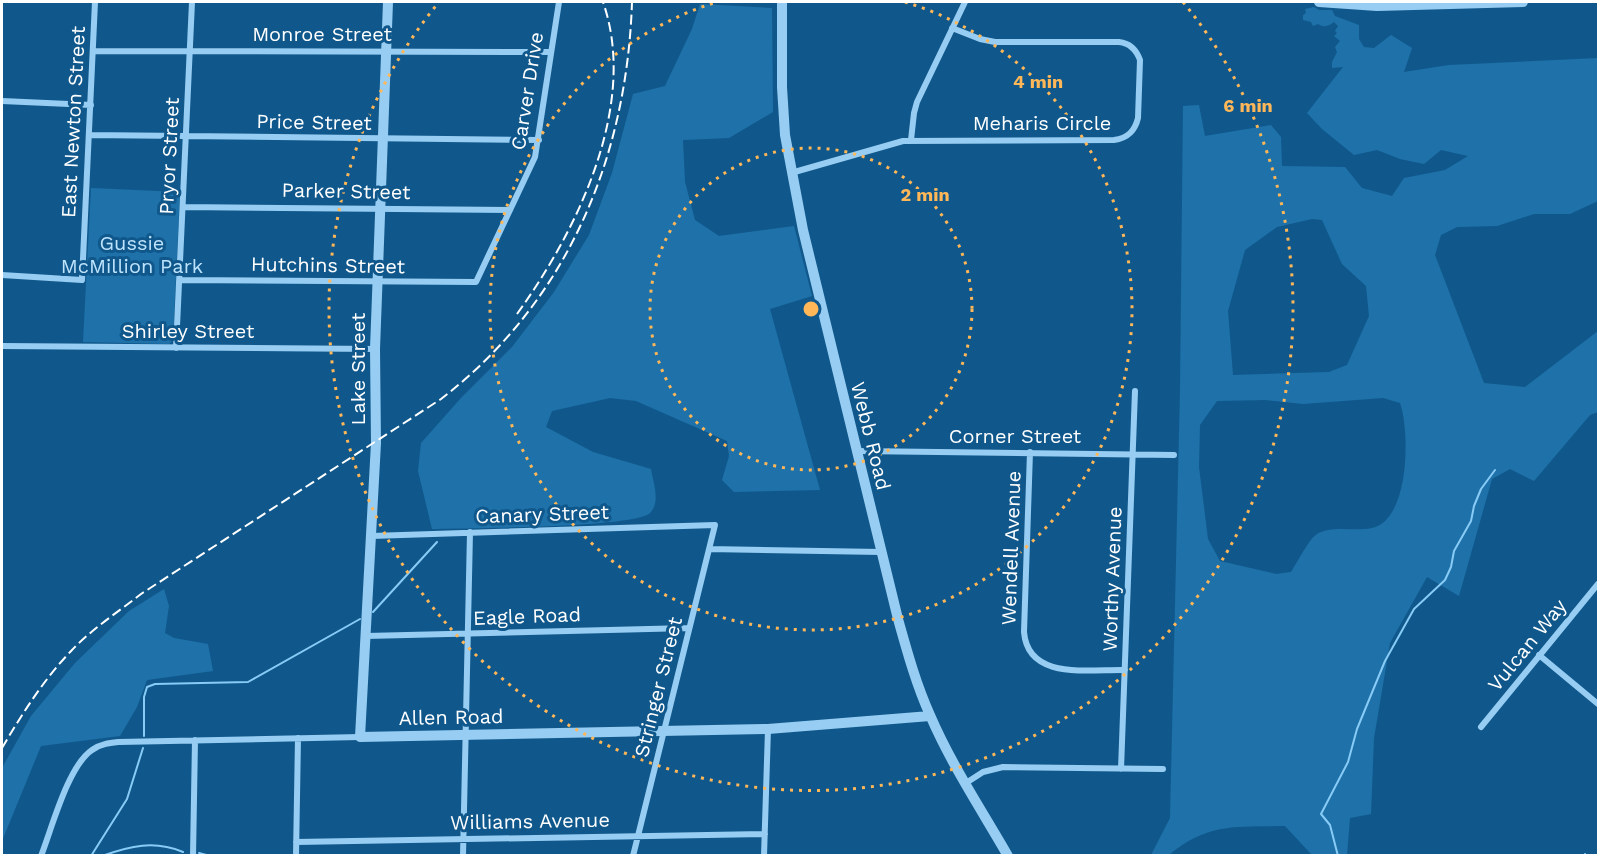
<svg xmlns="http://www.w3.org/2000/svg" width="1600" height="857" viewBox="0 0 1600 857" font-family="'Work Sans',sans-serif">
<rect width="100%" height="100%" fill="#10588c"/>
<path fill="#1e72a9" fill-rule="evenodd" d="M700 4 772 8 773 112 729 138 683 140 685 182 695 220 719 236 794 226 812 296 770 309 820 490 734 492 722 480 729 456 727 441 636 401 610 398 552 411 546 427 593 452 651 469C653 482 661 502 650 513 634 528 464 528 432 529L418 471 421 443 461 398 512 347 554 292 589 235 612 173 633 94 665 86 692 29Z
M1314 7 1319 10H1332L1335 16 1359 25V39L1364 47 1374 48 1391 35 1412 48 1404 72 1449 65 1598 58V201L1570 214H1534L1497 226 1457 227 1441 235 1435 255 1484 383 1525 387 1598 331V412L1590 415 1534 481 1510 469 1492 479 1459 596 1427 577 1390 643 1374 738 1371 814 1350 818 1347 855H1312L1285 826C1237 827 1208 822 1169 855H1151L1170 818 1180 391 1183 106 1199 105 1205 136 1271 125 1281 137 1282 166 1345 167 1362 188 1392 196 1404 178 1445 170 1468 156 1441 150 1424 164 1400 159 1377 150 1354 155 1322 129 1307 113 1343 67 1332 68V62L1337 52 1335 47 1340 41 1334 36 1337 33 1335 31 1338 26 1334 22C1329 26 1324 28 1318 24L1313 26 1311 22 1303 20V15L1306 13 1305 9ZM1312 219 1322 220 1342 264 1366 286 1369 316 1347 365 1329 372 1233 375 1228 311 1245 250 1277 227ZM1383 398 1400 403C1410 431 1410 520 1372 528 1354 532 1333 525 1317 534 1309 539 1297 563 1291 572L1276 574 1220 561 1208 539 1199 467 1200 425 1217 401 1266 400 1303 404Z
M91 188 180 192 173 340 169 344 83 342Z
M164 589 169 606 165 633 174 638 208 644 213 671 147 680 137 707 120 736 41 746 2 841V768L31 716 75 663 129 611Z"/>
<g fill="none" stroke-linecap="round" stroke-linejoin="round">
<path stroke="#88cbf6" stroke-width="2" d="M373 612 437 542
M144 736V697L147 687 155 684 248 682 360 619
M199 853 210 856
M91 856 127 799 143 748
M102 856C130 846 154 840 183 852
M1338 856 1330 825 1321 814 1348 762 1357 729 1385 661 1414 609 1445 580 1451 567 1454 551 1471 521 1474 506 1481 489 1495 470
M1584 856 1585 854"/>
<path stroke="#97cdf2" stroke-width="6" d="M93 51 551 52
M2 101 91 105
M89 135 539 140
M911 140 914 113 917 102 965 2
M791 173 903 141 1114 140C1128 138 1135 131 1138 118L1140 60C1136 49 1129 43 1119 42H995L980 39 952 28
M183 207 510 210
M2 275 82 280 95 2
M180 280 476 282 535 157 559 2
M2 346 375 349
M176 348 192 2
M857 451 1174 455
M1030 452 1024 632C1028 681 1090 669 1125 670
M371 536 715 525 633 856
M709 549 881 552
M366 636 689 628
M1539 655 1598 704
M1481 727 1598 584
M1121 769 1135 391
M966 783 983 772 1003 767 1163 769
M296 842 765 834
M41 856C52 828 68 766 92 750 100 744 110 743 119 742L360 737
M193 856 195 740
M296 856 298 738
M463 856 470 532
M764 856 768 729"/>
<path stroke="#97cdf2" stroke-width="10" d="M388 2 375 349 376 443 360 737 768 729 930 716
M782 2V87L785 135 803 230 898 619C907 651 916 684 930 715 951 764 981 809 1008 856
M1319 2 1377 6 1523 2"/>
<path stroke="#fff" stroke-width="2" stroke-dasharray="10 4.5" stroke-linecap="butt" d="M517 314C577 231 639 105 603 2
M2 748C22 714 44 679 72 650 92 629 118 612 141 594L441 399C567 302 627 158 632 2"/>
</g>
<g fill="none" stroke="#ffb758" stroke-width="3" stroke-dasharray="3 6">
<circle cx="811" cy="309" r="161"/>
<path d="M905 2A321 321 0 1 1 717 2"/>
<path d="M1183 2A482 482 0 1 1 439 2"/>
</g>
<g text-anchor="middle" stroke-width="6" stroke-linejoin="round" paint-order="stroke">
<g font-size="20" fill="#fff" stroke="#10588c">
<text x="322" y="41">Monroe Street</text>
<text transform="translate(527 91) rotate(-81)" y="7">Carver Drive</text>
<text transform="translate(73 122) rotate(-87)" y="7">East Newton Street</text>
<text transform="translate(314 122) rotate(1)" y="7">Price Street</text>
<text x="1042" y="130">Meharis Circle</text>
<text transform="translate(169 156) rotate(-87)" y="7">Pryor Street</text>
<text transform="translate(346 191) rotate(1)" y="7">Parker Street</text>
<text transform="translate(328 265) rotate(1)" y="7">Hutchins Street</text>
<text x="188" y="338">Shirley Street</text>
<text transform="translate(358 369) rotate(-90)" y="7">Lake Street</text>
<text transform="translate(871 436) rotate(76)" y="7">Webb Road</text>
<text x="1015" y="443">Corner Street</text>
<text transform="translate(542 514) rotate(-2)" y="7">Canary Street</text>
<text transform="translate(1011 548) rotate(-88)" y="7">Wendell Avenue</text>
<text transform="translate(1112 579) rotate(-88)" y="7">Worthy Avenue</text>
<text transform="translate(527 616) rotate(-2)" y="7">Eagle Road</text>
<text transform="translate(1527 645) rotate(-51)" y="7">Vulcan Way</text>
<text transform="translate(658 687) rotate(-76)" y="7">Stringer Street</text>
<text transform="translate(451 717) rotate(-1)" y="7">Allen Road</text>
<text transform="translate(530 821) rotate(-1)" y="7">Williams Avenue</text>
</g>
<g font-size="20" fill="#bee4fd" stroke="#10588c">
<text x="132" y="250">Gussie<tspan x="132" dy="23">McMillion Park</tspan></text>
</g>
</g>
<circle cx="811" cy="309" r="9" fill="#ffb758" stroke="#10588c" stroke-width="3"/>
<g font-size="18" text-anchor="middle" font-weight="bold" fill="#ffb758" stroke="#10588c" stroke-width="6" stroke-linejoin="round" paint-order="stroke">
<text x="1038" y="88">4 min</text>
<text x="1248" y="112">6 min</text>
<text x="925" y="201">2 min</text>
</g>
<rect width="1600" height="857" fill="none" stroke="#ffffff" stroke-width="6"/>
</svg>
